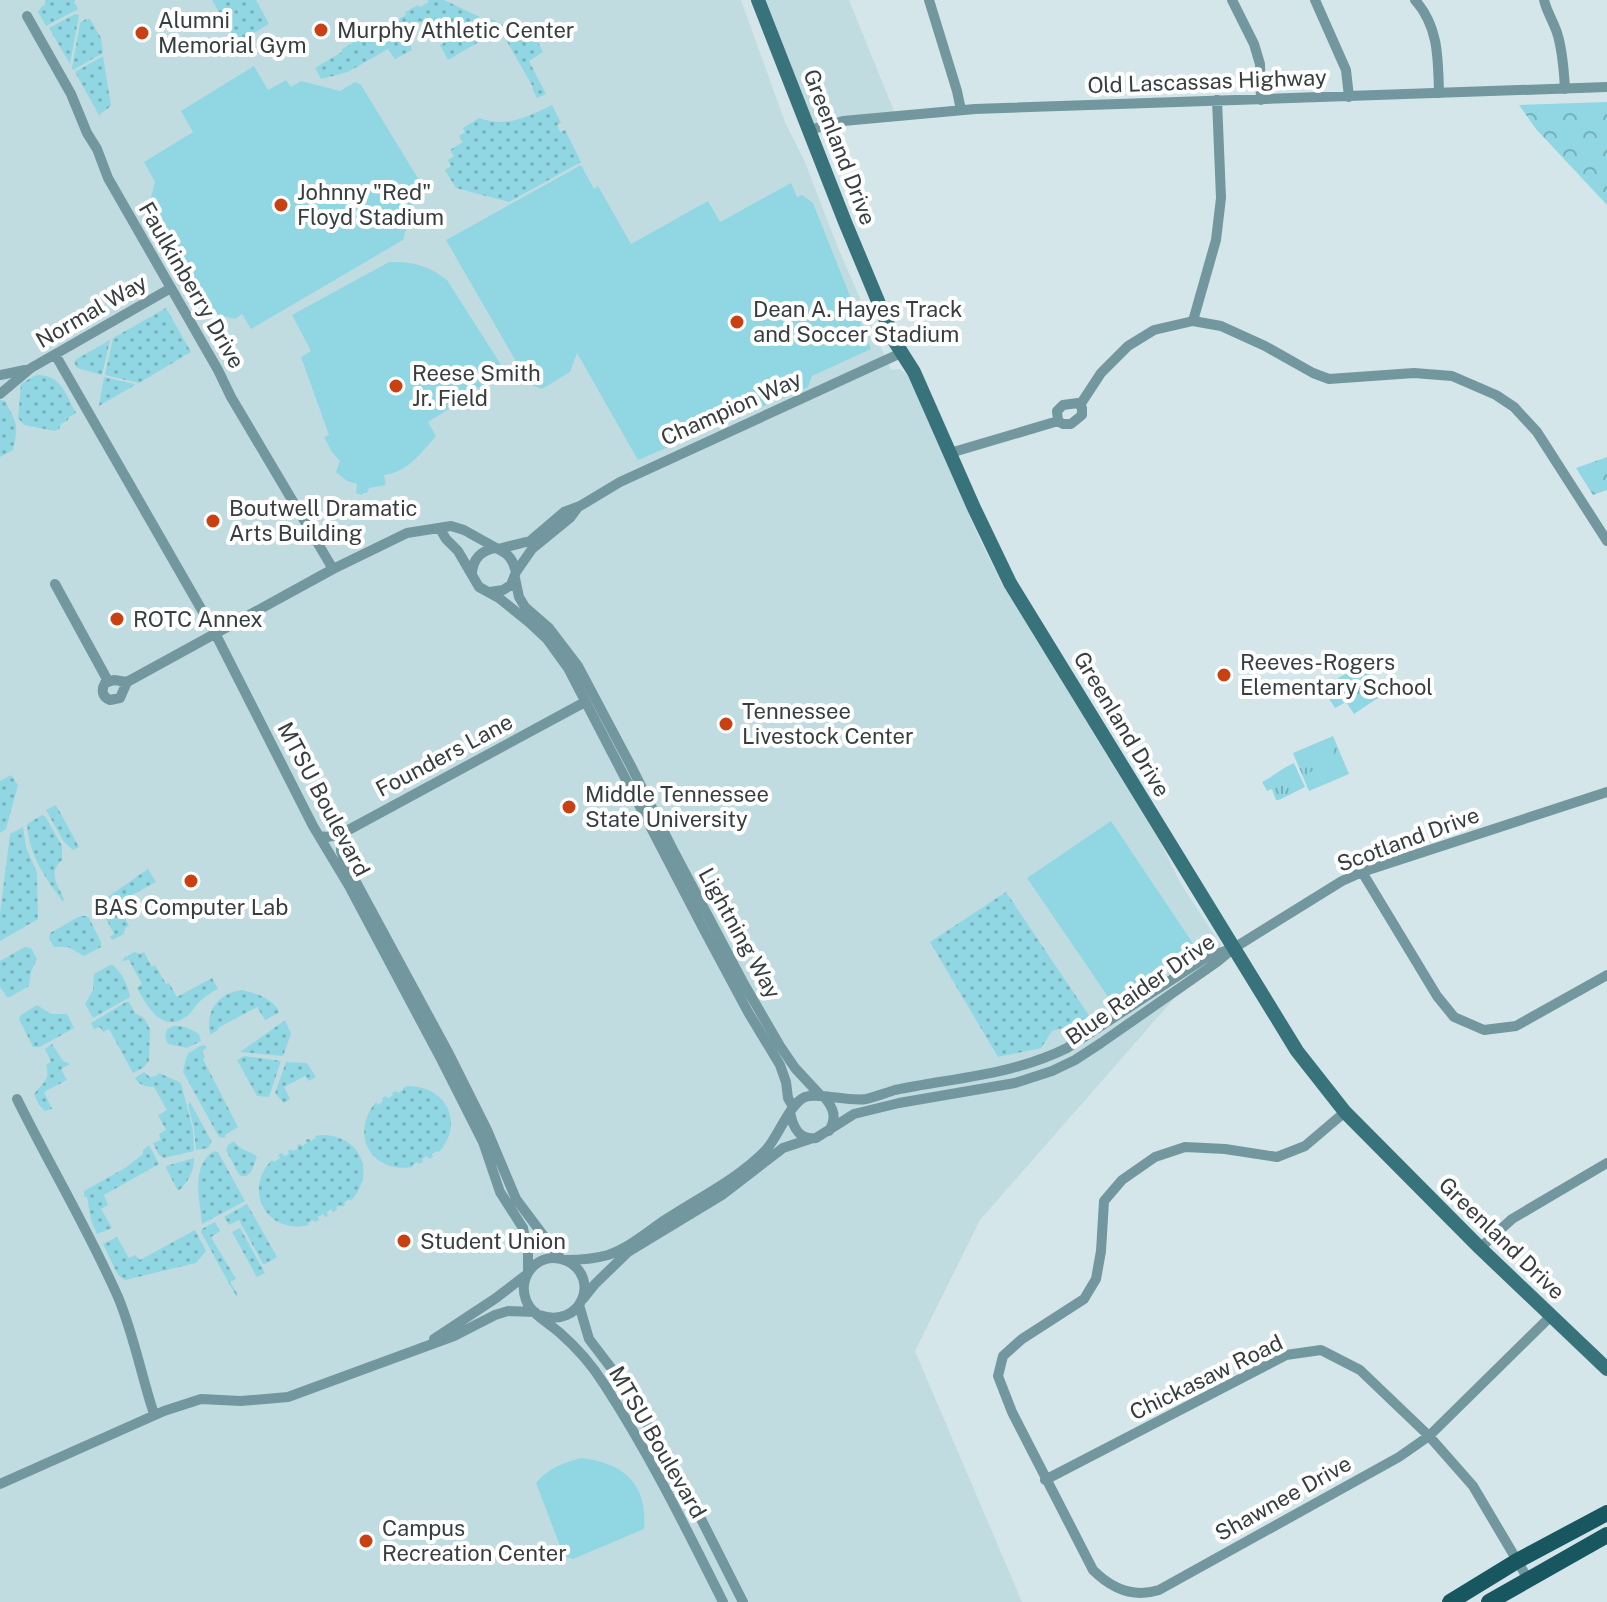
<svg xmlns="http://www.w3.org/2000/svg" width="1607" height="1602" viewBox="0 0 1607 1602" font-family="'Public Sans',sans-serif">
<defs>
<pattern id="grass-dots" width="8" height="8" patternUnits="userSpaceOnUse" patternTransform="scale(2)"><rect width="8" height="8" fill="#90d7e3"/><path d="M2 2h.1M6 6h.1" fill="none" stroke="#76b0b9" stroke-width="1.8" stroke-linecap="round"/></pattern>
<pattern id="forest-crowns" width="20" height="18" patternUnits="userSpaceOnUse" patternTransform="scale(2)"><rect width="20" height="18" fill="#90d7e3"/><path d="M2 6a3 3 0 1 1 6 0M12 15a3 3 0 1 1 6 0" fill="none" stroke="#76b0b9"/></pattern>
<pattern id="park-tufts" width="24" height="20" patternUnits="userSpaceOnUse" patternTransform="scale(2)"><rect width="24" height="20" fill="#90d7e3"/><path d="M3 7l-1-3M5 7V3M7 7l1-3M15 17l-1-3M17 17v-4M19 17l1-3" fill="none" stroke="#76b0b9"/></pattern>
</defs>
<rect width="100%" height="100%" fill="#d4e6e9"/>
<path fill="#c1dce1" d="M0 0H741L785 122 804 160 839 250 891 370 900 369 908 376 981 542 1001 582 1159 840 1181 884 1221 945 980 1220 915 1351 1022 1602H0Z
M758 0H849L896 116 809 130Z"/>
<path fill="url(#grass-dots)" d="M45 0H76L74 2 78 9 46 26 38 12 42 6 45 5Z
M212 0H256L269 24 237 43Z
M428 0H444L480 17 437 38 420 21 406 29 412 50 395 59 388 49 348 72 321 79 315 68 342 52V49L375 30 377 32 406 15 405 12 418 5 420 7 429 2Z
M75 14 79 15 70 64 49 28Z
M86 19H90L101 38 103 53 73 70 72 68 80 23Z
M492 19 506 26 448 60 440 45Z
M516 32 523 39 536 38 543 52 529 61 546 94 537 98 532 88 533 87 505 38Z
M103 56 111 106 99 115 75 72Z
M552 105 561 123 557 125 560 132 565 130 581 162 509 202 456 188 445 170 451 166 448 160 454 156 450 150 463 142 459 136 465 132 463 128 479 118C507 128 527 117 552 105Z
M166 308 191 352 139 383 105 375 113 338Z
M110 340 102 375 77 368 74 362 75 360Z
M39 375C62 376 66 395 76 413L69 417 68 420 61 424 59 429 55 431 24 425 18 418 21 384 34 376Z
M104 377 134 384 135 385 99 406Z
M0 400 5 401C17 424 19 424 13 450L0 457Z
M11 775 18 785 6 829 0 833V781Z
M56 805 79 847 73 850 64 842 46 810Z
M42 815 45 816 62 846V860C48 872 57 884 64 899L63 902C45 877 29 856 27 824Z
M23 827 26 847 37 873 38 919 0 941V913L10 834Z
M148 869 156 882 130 896 136 907 123 914 129 926 125 928 124 934 112 940 110 937 114 934 101 909 99 910 102 901Z
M1006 892 1090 1017 1077 1024 1052 1031 1041 1048 998 1057 930 942Z
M80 916H86L89 918 101 942V947L84 956 68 947H54L49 939 50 933Z
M25 947 31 948 37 959 31 972 29 986 10 997H7L0 987V961Z
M134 952 140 954 144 952 152 967 155 965 166 984 169 983 177 997 212 978 218 989C210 993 203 998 197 1004 193 1009 190 1015 184 1018 161 1033 146 1004 137 988L142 984 129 960 122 961 124 958Z
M110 965H113C121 972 129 986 130 997L93 1018 85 1004 93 990 94 974Z
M242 990C256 993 272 998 279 1011L278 1013 265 1020 257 1007 218 1028V1030L210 1035C205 1011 218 993 242 990Z
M126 1002H129L135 1013 144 1018 150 1029 149 1061 144 1067 133 1073 109 1029 103 1032 100 1027 94 1029 91 1023Z
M37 1005 51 1014H67L74 1028 40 1047H33L19 1019 21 1015Z
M284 1021 286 1022 291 1034 283 1056 240 1052Z
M173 1026C183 1025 190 1029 199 1034L201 1041 187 1048 168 1044C164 1037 164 1030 173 1026Z
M52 1044 63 1061 70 1064 61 1069 67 1080 44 1092 52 1109 45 1111 39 1105 34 1094C41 1084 51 1081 46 1065L51 1062 45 1049Z
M205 1045 207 1048 202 1051 205 1057 203 1059 238 1127 225 1135V1138L219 1137 183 1072 186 1058 189 1053 200 1046Z
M244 1056 281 1061 269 1097 257 1096 237 1060Z
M286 1062 307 1063 316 1077 309 1081 305 1076 284 1087 290 1099 284 1103 275 1093Z
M144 1072 150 1077 156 1076 159 1073 181 1083 193 1130 194 1151 164 1158 159 1155 153 1143 161 1140 159 1134 166 1130 158 1115 167 1110 154 1087C146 1087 139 1085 135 1078Z
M408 1086C446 1086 465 1123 439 1152L437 1151 432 1154 433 1157 429 1159 427 1156 422 1159 423 1162 419 1164 417 1162 412 1165 413 1167C371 1174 349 1134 376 1102L378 1105 383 1101 382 1098 386 1096 388 1098 393 1095 392 1093 396 1091 398 1093 403 1090V1088Z
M190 1102 212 1142 208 1148 196 1150 194 1129 188 1105Z
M322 1135C360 1135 377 1172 351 1201L349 1199 344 1203 345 1205 342 1207 341 1205 336 1207 337 1210 333 1212 332 1209 327 1212 328 1216 325 1217 323 1214 318 1217 319 1220 315 1222 313 1220 308 1223 309 1225C267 1235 242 1190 272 1160L274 1162 280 1158 278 1155 282 1153 284 1156 289 1154 288 1151 291 1149 292 1151 298 1149 297 1145 300 1144 302 1146 307 1143 305 1140 309 1139 311 1141 316 1138 315 1136Z
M234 1141C241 1152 252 1151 257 1157L251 1172 246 1176H241L238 1173 226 1150 228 1145Z
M149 1145 159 1164 104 1195 108 1205 101 1209 112 1228 97 1234 91 1220 87 1197H84V1191L125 1168 143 1154V1150Z
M214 1151 218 1152 245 1201 202 1224C200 1201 190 1166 214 1151Z
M194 1158C195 1169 187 1185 178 1191L166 1168V1166Z
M247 1204 277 1257 265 1264H263L239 1220 229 1225 224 1217Z
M215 1222 220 1231 211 1237 236 1279 230 1282 238 1295 236 1296 201 1232 202 1229Z
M240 1228 265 1273 257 1277 232 1232Z
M195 1230 206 1251 196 1263 125 1280 118 1275 103 1244 117 1237 129 1258 135 1255 140 1260Z"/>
<path fill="url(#forest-crowns)" d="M1607 102V205L1536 129 1519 105Z
M1607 457V490L1593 495 1576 468Z"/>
<path fill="url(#park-tufts)" d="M1360 665H1364L1381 696 1354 714 1346 702 1335 708 1322 688Z
M1333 736 1349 774 1309 791 1293 753Z
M1294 763 1305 787 1279 800H1276L1272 789 1267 791 1262 782C1274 776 1282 768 1294 763Z"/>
<path fill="#90d7e3" d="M254 66 268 90 286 80 291 87 301 81 340 91 355 82 361 85 419 180V185L403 240 251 329 242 314 235 319 193 308 144 224 155 182 144 162 193 132 181 111Z
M581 165 594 189 598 186 631 244 708 201 720 222 791 183 797 197 802 195 813 203 871 349 812 376 808 387 638 460 577 353 570 372 542 389 529 384 446 240Z
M389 262C412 261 430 266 447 280L505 371 451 405 452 407 428 422 436 436C421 453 408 472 384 475L386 485 369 488 367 493H363L362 495 356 493 357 484 347 481 336 472 340 461 332 452 324 437 329 435 301 357 311 351 292 315Z
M1330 741 1335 756 1305 768 1299 754Z
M1337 760 1342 773 1313 785 1308 773Z
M1111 821 1194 945 1111 1001 1027 878Z
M581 1458C624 1463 648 1484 644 1529L573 1559 564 1556 536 1483C549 1468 562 1463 581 1458Z"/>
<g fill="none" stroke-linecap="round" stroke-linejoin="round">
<path stroke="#72979e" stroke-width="10" d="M929 0 957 91 961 110
M1232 0 1254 44 1260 64 1261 100
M1315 0 1346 70 1349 97
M1415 0C1439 27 1438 59 1439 93
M1544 0C1547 13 1555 24 1558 36 1563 54 1564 71 1565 89
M27 16 71 94 87 133 97 149 108 178 218 370 231 397 333 569
M809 130 843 121 975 109 1607 87
M1193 321 1216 240 1221 198 1217 100
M56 356 215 633 313 826 349 886 441 1059 483 1142 500 1192 523 1228 528 1253V1272
M0 375 25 370
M0 394 31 368 171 288
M1080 405 1101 373 1128 346 1154 330 1193 321 1221 326 1265 346 1313 373 1329 379 1414 373 1452 376 1496 395 1514 407 1537 432 1607 541
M950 453 1058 421 1063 424H1071L1082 415V408L1078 403 1063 405 1057 411 1058 421
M440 529 446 539 458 551 479 587 499 598 530 623 547 639 568 668 703 928 748 1012 780 1065 786 1082 788 1098 793 1107
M498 549C509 554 513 560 516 572
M472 573C473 559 481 550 496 548
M515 578 519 597 525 607 549 628 578 666 631 766 671 846 744 984 780 1046 795 1068 821 1096
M55 584 108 681
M490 592 503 590 511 585 516 572 532 549 570 518 578 507
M114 680 127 682 120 698 110 700C102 697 101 690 105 683Z
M127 682 333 569 407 533 451 526 464 530 498 549 530 541 564 512 580 506 620 482 901 353
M341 834V851L344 860 449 1054 487 1130 516 1199 561 1259
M319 836 327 837 341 834 585 702
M1362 872 1437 996 1454 1017 1484 1030 1516 1026 1607 975
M824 1097C834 1108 837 1118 829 1131
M17 1099C50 1166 88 1229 118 1297 134 1335 141 1375 154 1414
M790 1112C793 1128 799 1140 816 1138L854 1114 899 1103 1015 1083 1052 1071 1075 1060 1101 1043 1217 962 1234 948 1342 881 1362 872 1607 792
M1345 1112 1305 1146 1277 1157 1225 1149 1185 1147 1155 1157 1122 1180 1104 1201 1101 1251 1096 1279 1084 1299 1022 1339 1003 1356 998 1376 1012 1412 1093 1570C1112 1589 1134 1598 1159 1590L1399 1457 1429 1436 1551 1316
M1480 1248 1512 1219 1607 1163
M566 1260C580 1260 594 1259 608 1255 629 1248 647 1232 665 1220 698 1198 738 1179 766 1150 778 1137 790 1103 805 1097 819 1092 848 1102 866 1099 876 1097 885 1093 895 1090 953 1078 1013 1075 1067 1048L1205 958 1228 950
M583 1299 595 1284 628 1252 722 1195 783 1148 810 1139
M579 1305 589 1339 618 1377 645 1420 695 1507 743 1602
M539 1315C582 1330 601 1277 567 1261 542 1249 516 1274 526 1300 531 1314 549 1323 560 1333 576 1347 592 1365 604 1384 649 1453 686 1528 723 1602
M434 1339 496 1298 526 1275
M1045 1480 1286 1355 1321 1350 1360 1370 1429 1436 1473 1486 1528 1579
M0 1484 164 1411 201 1399 241 1401 288 1397 454 1336 495 1315 508 1311 535 1312"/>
<path stroke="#38737c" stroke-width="14" d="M758 0 845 222 895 342 914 372 974 508 1010 583 1297 1051 1345 1112 1480 1248 1607 1369"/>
<path stroke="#185760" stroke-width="16" d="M1450 1602 1517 1561 1607 1513
M1489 1602 1607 1535"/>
</g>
<g fill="#c94112" stroke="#fff" stroke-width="3">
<circle cx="321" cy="30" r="8"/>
<circle cx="142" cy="33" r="8"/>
<circle cx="281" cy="205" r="8"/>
<circle cx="737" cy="322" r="8"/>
<circle cx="396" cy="386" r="8"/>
<circle cx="213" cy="521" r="8"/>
<circle cx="117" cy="619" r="8"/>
<circle cx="1224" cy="675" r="8"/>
<circle cx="726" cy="724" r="8"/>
<circle cx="569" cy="807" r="8"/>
<circle cx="191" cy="881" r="8"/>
<circle cx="404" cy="1241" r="8"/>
<circle cx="366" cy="1541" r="8"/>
</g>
<g text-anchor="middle" stroke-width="8" stroke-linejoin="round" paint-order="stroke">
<g font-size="22" fill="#373e3f" stroke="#fff" text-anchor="start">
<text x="158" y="28">Alumni<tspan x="158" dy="25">Memorial Gym</tspan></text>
<text x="337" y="38">Murphy Athletic Center</text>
<text x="297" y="200">Johnny "Red"<tspan x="297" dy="25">Floyd Stadium</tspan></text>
<text x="753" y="317">Dean A. Hayes Track<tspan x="753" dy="25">and Soccer Stadium</tspan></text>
<text x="412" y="381">Reese Smith<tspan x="412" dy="25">Jr. Field</tspan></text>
<text x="229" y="516">Boutwell Dramatic<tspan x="229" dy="25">Arts Building</tspan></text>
<text x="133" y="627">ROTC Annex</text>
<text x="1240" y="670">Reeves-Rogers<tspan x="1240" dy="25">Elementary School</tspan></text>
<text x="742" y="719">Tennessee<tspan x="742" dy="25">Livestock Center</tspan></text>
<text x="585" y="802">Middle Tennessee<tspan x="585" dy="25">State University</tspan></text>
<text x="191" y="915" text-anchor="middle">BAS Computer Lab</text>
<text x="420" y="1249">Student Union</text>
<text x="382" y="1536">Campus<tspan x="382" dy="25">Recreation Center</tspan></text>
</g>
<g font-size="22" fill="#373e3f" stroke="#fff">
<text transform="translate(1207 81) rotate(-2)" y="8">Old Lascassas Highway</text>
<text transform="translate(840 147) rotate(69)" y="8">Greenland Drive</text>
<text transform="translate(192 285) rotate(60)" y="8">Faulkinberry Drive</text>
<text transform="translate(91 311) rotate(-30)" y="8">Normal Way</text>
<text transform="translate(731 408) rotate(-24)" y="8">Champion Way</text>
<text transform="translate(1122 724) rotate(59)" y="8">Greenland Drive</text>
<text transform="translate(444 755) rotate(-28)" y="8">Founders Lane</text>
<text transform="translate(324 799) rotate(62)" y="8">MTSU Boulevard</text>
<text transform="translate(1408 839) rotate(-20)" y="8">Scotland Drive</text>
<text transform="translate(740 933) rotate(61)" y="8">Lightning Way</text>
<text transform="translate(1140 989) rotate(-35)" y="8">Blue Raider Drive</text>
<text transform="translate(1502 1238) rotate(44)" y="8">Greenland Drive</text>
<text transform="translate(1206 1377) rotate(-26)" y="8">Chickasaw Road</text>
<text transform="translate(658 1442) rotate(60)" y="8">MTSU Boulevard</text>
<text transform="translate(1283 1498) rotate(-29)" y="8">Shawnee Drive</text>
</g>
</g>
</svg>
